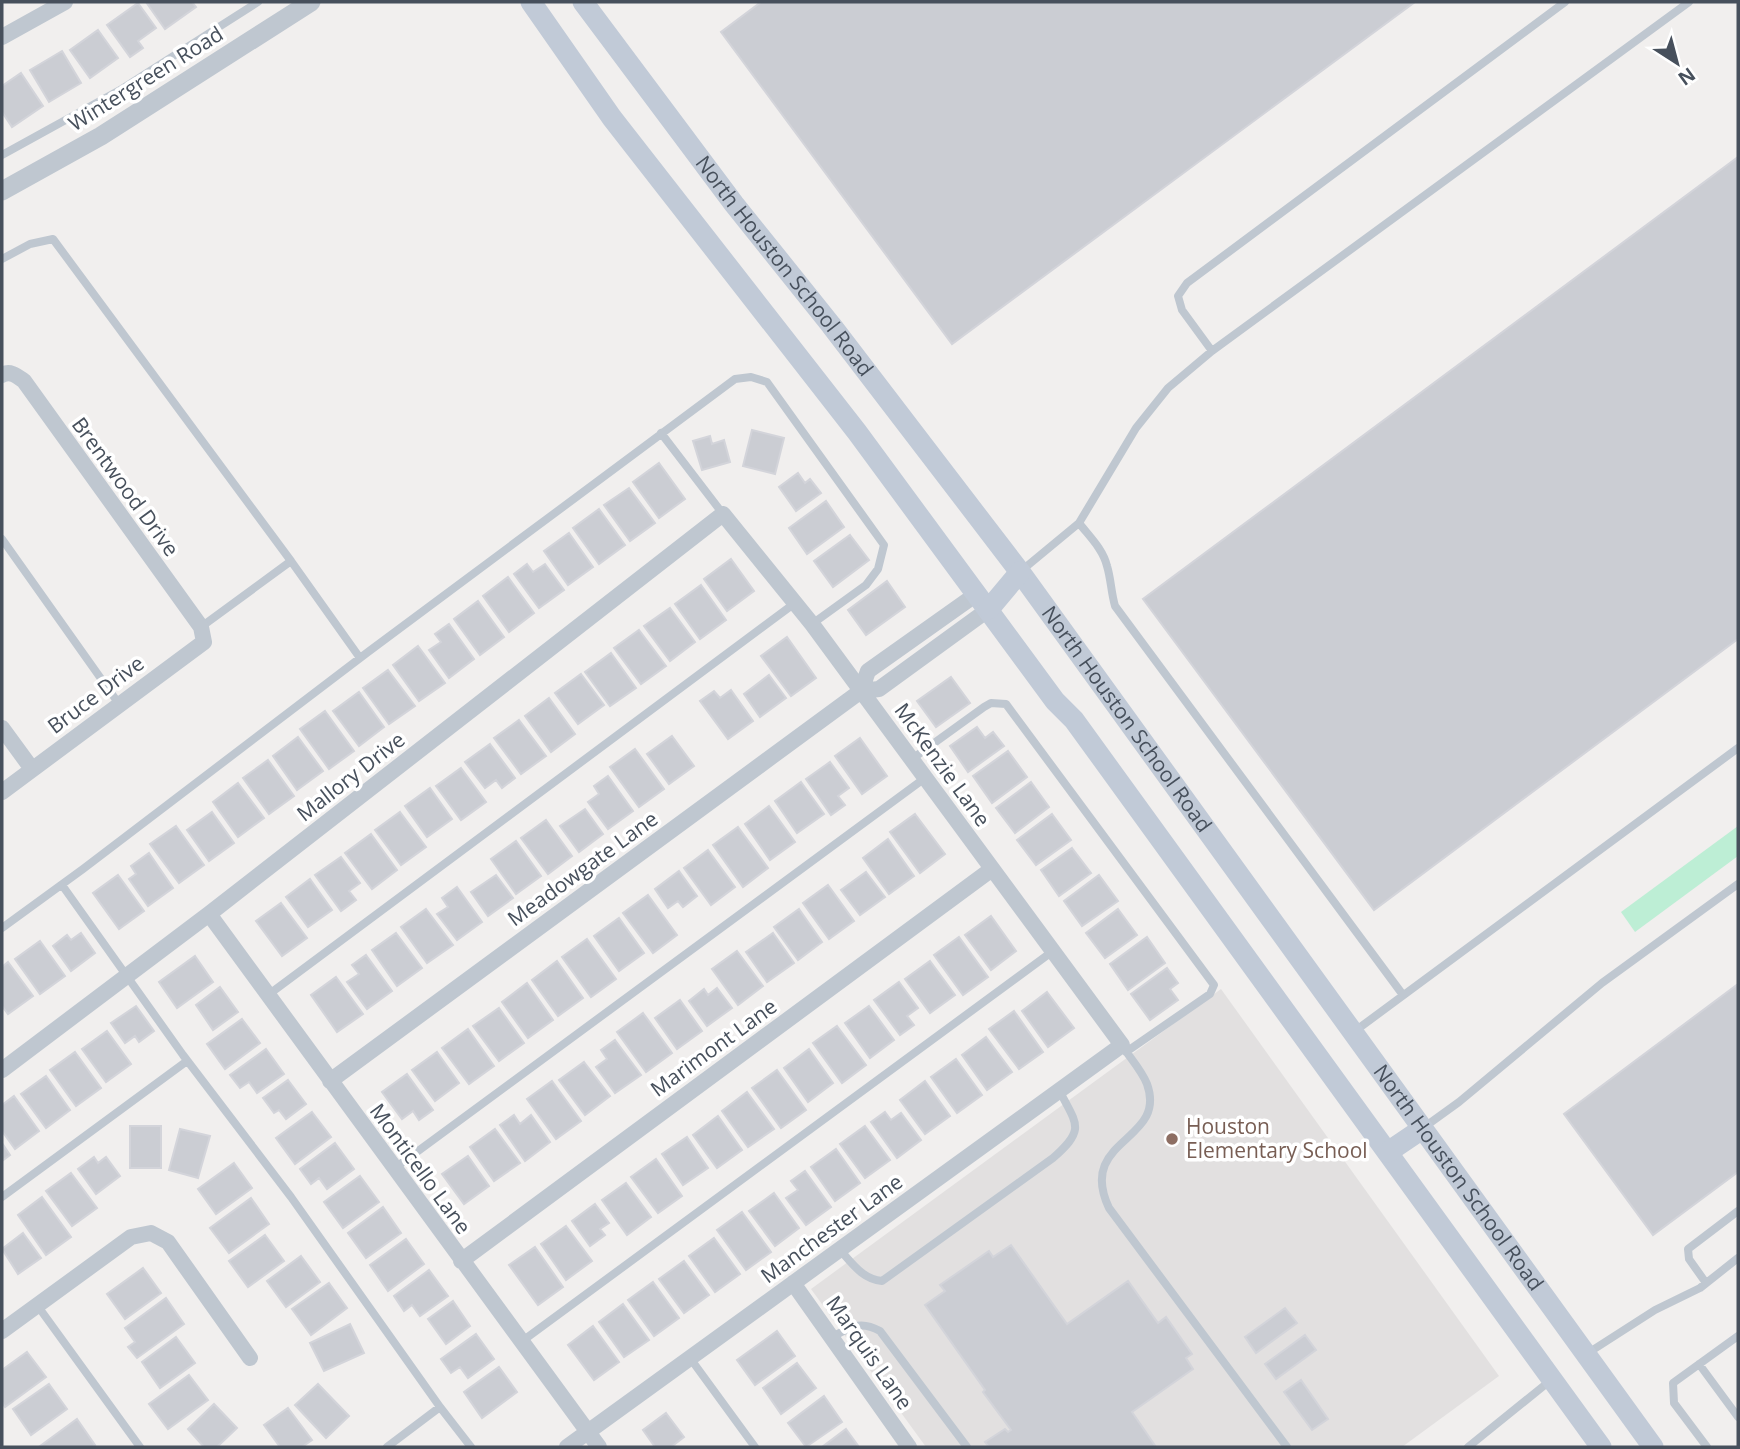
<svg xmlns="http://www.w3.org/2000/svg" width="1740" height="1449" viewBox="0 0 1740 1449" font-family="'Open Sans',sans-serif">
<rect width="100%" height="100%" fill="#f1efee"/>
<path fill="#e2e0e0" d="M1221 989 1499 1376 1402 1447H926L811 1289Z"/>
<path fill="#bdeed5" d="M1738 826V856L1635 932 1621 912Z"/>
<path fill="#cbcdd3" stroke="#d3d4da" stroke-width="2" d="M146 2H192L196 7 165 29Z
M761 2H1415L952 344 721 32Z
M138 3 156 28 138 41 143 48 130 57 107 25Z
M98 30 118 58 90 78 70 50Z
M62 51 81 83 49 102 30 70Z
M21 73 43 106 12 127 2 112V86Z
M1738 157V639L1374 910 1143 599Z
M752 430 784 438 775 474 743 466Z
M710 436 712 444 724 440 730 462 702 470 693 441Z
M659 463 685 499 659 518 633 482Z
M798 473 805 483 810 479 821 493 796 511 779 487Z
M629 488 655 523 630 541 604 505Z
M826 501 844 527 807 554 789 528Z
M599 509 625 545 599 564 573 528Z
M569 533 593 567 568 585 544 551Z
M850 535 869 560 833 587 814 561Z
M731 559 754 591 727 611 704 579Z
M527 564 533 572 545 564 564 590 539 608 514 574Z
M508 577 534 613 509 632 483 596Z
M887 581 905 607 866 635 848 610Z
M701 585 726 620 700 639 675 604Z
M478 601 504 637 480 655 454 619Z
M670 608 695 642 670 661 644 626Z
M449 624 474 659 449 678 429 650 441 642 435 634Z
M639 630 666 666 641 684 614 648Z
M787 637 816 678 791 696 761 656Z
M418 646 445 683 419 701 393 665Z
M611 653 636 688 610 706 585 672Z
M388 670 415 706 389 724 363 688Z
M581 674 604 705 578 724 555 693Z
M769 675 786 698 760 717 744 694Z
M951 677 970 703 936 727 917 701Z
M731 690 753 721 728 739 700 701 714 691 720 698Z
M359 692 384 727 359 746 333 711Z
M549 698 575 734 551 752 525 716Z
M325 711 354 751 329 769 300 729Z
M519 720 546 756 521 774 494 738Z
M977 727 985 738 993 732 1004 746 968 772 950 746Z
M672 736 694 766 669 784 647 754Z
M298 737 323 771 297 790 273 756Z
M860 738 887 776 862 794 835 756Z
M490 744 515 778 502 788 496 780 485 788 465 762Z
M635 749 664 789 639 807 610 767Z
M1008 751 1027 777 992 803 973 776Z
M268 760 294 796 269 814 243 778Z
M830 762 849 788 838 796 845 805 831 815 806 779Z
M461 768 486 802 461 820 436 786Z
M608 776 633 811 608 829 588 802 599 794 594 786Z
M801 782 824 814 797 833 775 801Z
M1031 782 1049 807 1015 833 996 808Z
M238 783 264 818 238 837 213 802Z
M430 788 452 819 427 837 405 806Z
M769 806 795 842 770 860 745 824Z
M585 809 603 834 579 852 560 826Z
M212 812 234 843 209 861 187 830Z
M400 812 426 847 401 865 375 830Z
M915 814 945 854 920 873 890 832Z
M1052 814 1071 840 1036 865 1017 840Z
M546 820 572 856 548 874 521 838Z
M176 826 204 865 179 883 150 844Z
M738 827 768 868 743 887 713 845Z
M371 834 397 870 372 889 345 853Z
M888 839 914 876 889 894 863 858Z
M516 841 541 876 516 894 491 859Z
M1072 848 1091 873 1059 896 1041 870Z
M708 850 735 887 711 905 684 868Z
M149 853 173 888 148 906 129 879 136 874 131 866Z
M341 857 360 883 349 891 356 900 341 911 315 875Z
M679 871 697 896 683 907 678 901 668 908 655 889Z
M866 872 885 897 860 915 841 890Z
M118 875 144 911 119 929 93 893Z
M496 875 513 898 488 916 471 892Z
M1099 875 1118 901 1082 926 1064 901Z
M310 879 332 910 308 927 286 897Z
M828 885 854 921 829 939 803 903Z
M457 887 482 922 457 940 437 914 448 907 442 898Z
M648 895 677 935 653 953 623 913Z
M281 903 307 938 282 956 256 921Z
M426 909 453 945 427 963 401 927Z
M799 909 822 942 798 960 774 927Z
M1118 909 1137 935 1105 958 1086 933Z
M991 916 1016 951 991 970 965 935Z
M619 918 644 953 619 971 594 936Z
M81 933 95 953 71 971 53 946 67 935 71 940Z
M396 933 422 968 397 986 372 950Z
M773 933 794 963 767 982 746 952Z
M959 937 988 977 963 995 934 955Z
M1147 937 1165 963 1128 990 1110 964Z
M587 939 616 979 591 997 562 957Z
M40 941 65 976 40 994 15 959Z
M737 951 763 986 738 1005 712 969Z
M366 955 392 991 367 1009 347 982 359 974 352 965Z
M195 956 213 982 177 1008 159 982Z
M557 961 583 998 558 1016 532 980Z
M930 961 955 995 930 1013 905 979Z
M8 962 33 996 8 1014 2 1006V967Z
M1167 968 1178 983 1170 989 1178 1000 1150 1020 1131 994Z
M336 977 363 1014 337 1032 311 995Z
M899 982 918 1008 907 1016 914 1025 900 1035 874 1000Z
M527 983 553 1020 528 1038 502 1002Z
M1738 984V1172L1653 1235 1564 1114Z
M220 987 238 1012 213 1030 196 1005Z
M717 988 732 1008 707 1026 689 1001 704 989 708 995Z
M1047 992 1074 1028 1048 1047 1022 1011Z
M680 1000 702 1031 677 1049 655 1018Z
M136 1006 154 1031 139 1042 135 1036 125 1043 111 1023Z
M869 1006 894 1040 870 1058 845 1023Z
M499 1008 524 1043 499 1061 473 1026Z
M1014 1011 1043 1052 1019 1069 989 1029Z
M643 1013 672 1053 646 1072 617 1032Z
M242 1019 260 1043 225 1069 207 1044Z
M837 1026 866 1065 842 1083 813 1043Z
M468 1029 494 1066 469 1084 442 1048Z
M107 1031 131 1064 106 1082 82 1049Z
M986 1037 1012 1072 987 1090 962 1055Z
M615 1040 641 1075 615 1093 596 1067 607 1059 601 1050Z
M266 1049 284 1074 257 1093 249 1082 240 1088 230 1075Z
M809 1049 833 1083 808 1102 784 1068Z
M75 1052 101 1088 76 1106 50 1070Z
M437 1052 459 1083 435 1101 412 1070Z
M956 1059 982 1095 957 1113 931 1077Z
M584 1062 610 1096 585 1115 559 1080Z
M777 1070 806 1110 781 1128 752 1088Z
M407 1074 433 1110 419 1120 413 1111 402 1119 382 1092Z
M46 1076 70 1110 46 1128 21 1094Z
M288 1080 306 1104 286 1119 279 1110 274 1113 263 1098Z
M552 1081 581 1121 556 1139 527 1099Z
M925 1081 950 1116 925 1134 900 1100Z
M747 1092 774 1129 748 1147 722 1111Z
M14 1096 39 1131 15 1149 2 1131V1105Z
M312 1112 331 1137 295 1164 276 1138Z
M885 1112 891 1120 901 1113 921 1140 897 1158 871 1122Z
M514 1115 520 1124 531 1115 550 1142 525 1161 500 1125Z
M718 1116 742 1150 717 1168 693 1135Z
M130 1126H161V1168H130Z
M865 1126 890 1160 865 1178 840 1144Z
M180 1129 210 1136 198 1178 169 1170Z
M495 1129 520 1163 494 1181 470 1147Z
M687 1137 708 1168 683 1185 662 1154Z
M2 1143 10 1155 2 1161Z
M335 1143 354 1169 327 1189 319 1178 311 1184 300 1169Z
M836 1149 860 1183 835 1201 811 1167Z
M468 1156 489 1186 464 1204 442 1174Z
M94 1157 98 1163 106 1157 120 1176 96 1194 78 1169Z
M656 1159 682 1196 658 1213 631 1177Z
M234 1163 252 1188 216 1214 198 1189Z
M805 1171 831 1207 806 1225 786 1198 798 1190 791 1181Z
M71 1173 97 1208 72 1226 46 1191Z
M360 1176 379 1202 343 1228 324 1202Z
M626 1183 651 1217 627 1235 602 1200Z
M774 1193 799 1228 775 1246 749 1211Z
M42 1197 71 1237 46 1255 18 1215Z
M251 1198 269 1224 229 1253 210 1228Z
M595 1204 609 1223 600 1229 605 1235 590 1246 572 1221Z
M383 1207 401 1233 366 1258 348 1233Z
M742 1212 771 1252 746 1270 717 1230Z
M566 1226 592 1261 566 1280 541 1244Z
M23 1233 41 1258 18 1274 2 1249Z
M265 1235 284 1261 248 1287 229 1261Z
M714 1238 740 1274 715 1292 689 1256Z
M406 1239 424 1264 388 1291 370 1265Z
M1011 1245 1067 1324 1128 1281 1158 1323 1166 1317 1192 1354 1186 1358 1193 1369 1132 1412 1156 1447H989L985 1442 1005 1429 1008 1432 1011 1430 983 1392 985 1390 925 1305 945 1291 940 1285 989 1251 993 1257Z
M535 1247 563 1287 538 1305 509 1265Z
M301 1256 320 1282 286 1307 267 1281Z
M684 1261 709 1295 684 1313 659 1279Z
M143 1268 161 1293 125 1319 107 1294Z
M429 1270 448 1296 420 1316 412 1305 404 1311 394 1296Z
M653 1282 679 1318 654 1336 628 1300Z
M329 1283 347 1308 311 1335 292 1309Z
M166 1298 184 1324 137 1358 128 1347 135 1342 125 1328Z
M453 1301 470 1326 446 1344 428 1319Z
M623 1304 649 1340 624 1357 599 1322Z
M1285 1308 1297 1323 1256 1353 1245 1337Z
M350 1324 364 1353 324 1371 310 1343Z
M593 1326 619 1362 594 1380 568 1345Z
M777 1331 795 1356 755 1385 737 1360Z
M476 1334 494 1359 468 1378 460 1367 451 1373 441 1359Z
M1305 1335 1316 1350 1276 1379 1265 1364Z
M176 1337 195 1363 160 1388 142 1362Z
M27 1352 46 1377 5 1407 2 1402V1370Z
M797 1363 816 1388 781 1414 763 1388Z
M499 1367 517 1392 482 1418 464 1392Z
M189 1375 208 1400 168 1429 149 1404Z
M1301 1380 1328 1419 1312 1430 1284 1392Z
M49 1384 67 1409 31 1435 13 1409Z
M318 1384 349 1416 326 1438 295 1405Z
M824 1396 842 1422 806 1447 788 1423Z
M214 1404 237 1428 217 1447H204L188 1429Z
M288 1408 312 1440 302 1447H280L264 1425Z
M666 1413 684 1437 671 1447H655L643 1430Z
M77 1419 95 1445 92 1447H41L40 1446Z
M846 1429 859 1447H822Z"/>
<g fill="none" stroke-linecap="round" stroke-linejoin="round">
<path stroke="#bfc7d0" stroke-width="8" d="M2 155 120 90 258 2
M2 259 30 244 53 239 291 561 201 627
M1212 351 1182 310 1178 296 1187 283 1565 2
M661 433 723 514
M1079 523C1089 536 1103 549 1107 566 1111 579 1111 592 1115 606L1403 995
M2 539 119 704
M291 561 360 658
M1021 571 1079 523 1136 428 1168 388 1212 351 1689 2
M912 759 984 707 991 703 1006 704 1214 985 1210 994 1126 1052
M62 885 183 1055 291 1197 440 1407
M2 928 83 869 368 652 735 379 751 377 767 382 884 545 878 569 866 585 812 624
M268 995 795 603
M1355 1031 1738 748
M1123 1047C1131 1059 1142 1071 1147 1084 1168 1142 1076 1138 1109 1208L1287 1447
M1423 1128 1459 1102 1602 983 1738 884
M395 1168 925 778
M2 1197 187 1061
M840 1250C852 1263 862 1279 882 1281L1053 1158C1086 1129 1077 1125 1059 1090
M1706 1283 1689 1259 1688 1249 1738 1211
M37 1305 140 1447
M832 1337C851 1327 860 1320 880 1331L967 1447
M521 1342 1053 951
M1588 1353 1655 1310 1700 1288 1738 1258
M690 1358 755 1447
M1699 1364 1738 1417
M387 1447 440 1407 471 1447
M1468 1447 1551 1380
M1707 1447 1674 1403 1673 1383 1738 1336"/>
<path stroke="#bfc7d0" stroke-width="16" d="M2 37 65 2
M2 375C10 370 17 376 24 381L201 627 204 642 2 792
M861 691 868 671 978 593
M2 728 32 769
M209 914 599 1447
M2 1070 209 914 723 514 812 624 1122 1045 567 1447
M330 1081 861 691 879 689 989 609
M461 1261 992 869
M793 1283 909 1447
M2 1331 131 1237 151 1233 168 1242 250 1358"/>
<path stroke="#bfc7d0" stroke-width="19" d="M2 191 101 136 311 2"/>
<g stroke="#c1cad7" stroke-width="21">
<path d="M531 2 612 118 857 432 1055 701 1074 720 1601 1447"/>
<path id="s1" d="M583 2 734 204 831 325 1020 572 1653 1447"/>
<path d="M989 609 1020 572"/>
<path d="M1388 1152 1422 1129"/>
</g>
</g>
<circle fill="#8d6e63" stroke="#fff" stroke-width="2.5" cx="1172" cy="1139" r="7"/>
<g text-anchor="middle" stroke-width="7" stroke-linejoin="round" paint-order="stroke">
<g font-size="21" fill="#47505c" stroke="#fff">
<text transform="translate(146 79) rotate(-32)" y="7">Wintergreen Road</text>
<text dy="7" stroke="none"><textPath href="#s1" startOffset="332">North Houston School Road</textPath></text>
<text transform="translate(125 487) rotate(54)" y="7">Brentwood Drive</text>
<text transform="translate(96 695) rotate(-37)" y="7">Bruce Drive</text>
<text dy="7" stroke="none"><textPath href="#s1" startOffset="900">North Houston School Road</textPath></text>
<text transform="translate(942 765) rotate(54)" y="7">McKenzie Lane</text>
<text transform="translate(351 777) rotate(-38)" y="7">Mallory Drive</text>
<text transform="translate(583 869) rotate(-36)" y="7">Meadowgate Lane</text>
<text transform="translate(714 1048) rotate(-36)" y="7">Marimont Lane</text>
<text transform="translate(420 1169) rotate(54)" y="7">Monticello Lane</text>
<text dy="7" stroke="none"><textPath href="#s1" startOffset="1466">North Houston School Road</textPath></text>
<text transform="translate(832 1229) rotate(-36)" y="7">Manchester Lane</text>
<text transform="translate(869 1353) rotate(55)" y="7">Marquis Lane</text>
</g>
<g font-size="21" fill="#785e54" stroke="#fff" text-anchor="start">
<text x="1186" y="1134">Houston<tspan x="1186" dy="24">Elementary School</tspan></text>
</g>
</g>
<rect width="1740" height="1449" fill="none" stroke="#47505c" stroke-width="7"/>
<g transform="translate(1677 63) rotate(144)" stroke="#ffffff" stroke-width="5" paint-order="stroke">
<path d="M0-5L12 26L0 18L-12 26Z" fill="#47505c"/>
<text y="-10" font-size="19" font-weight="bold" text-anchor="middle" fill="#47505c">N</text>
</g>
</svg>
